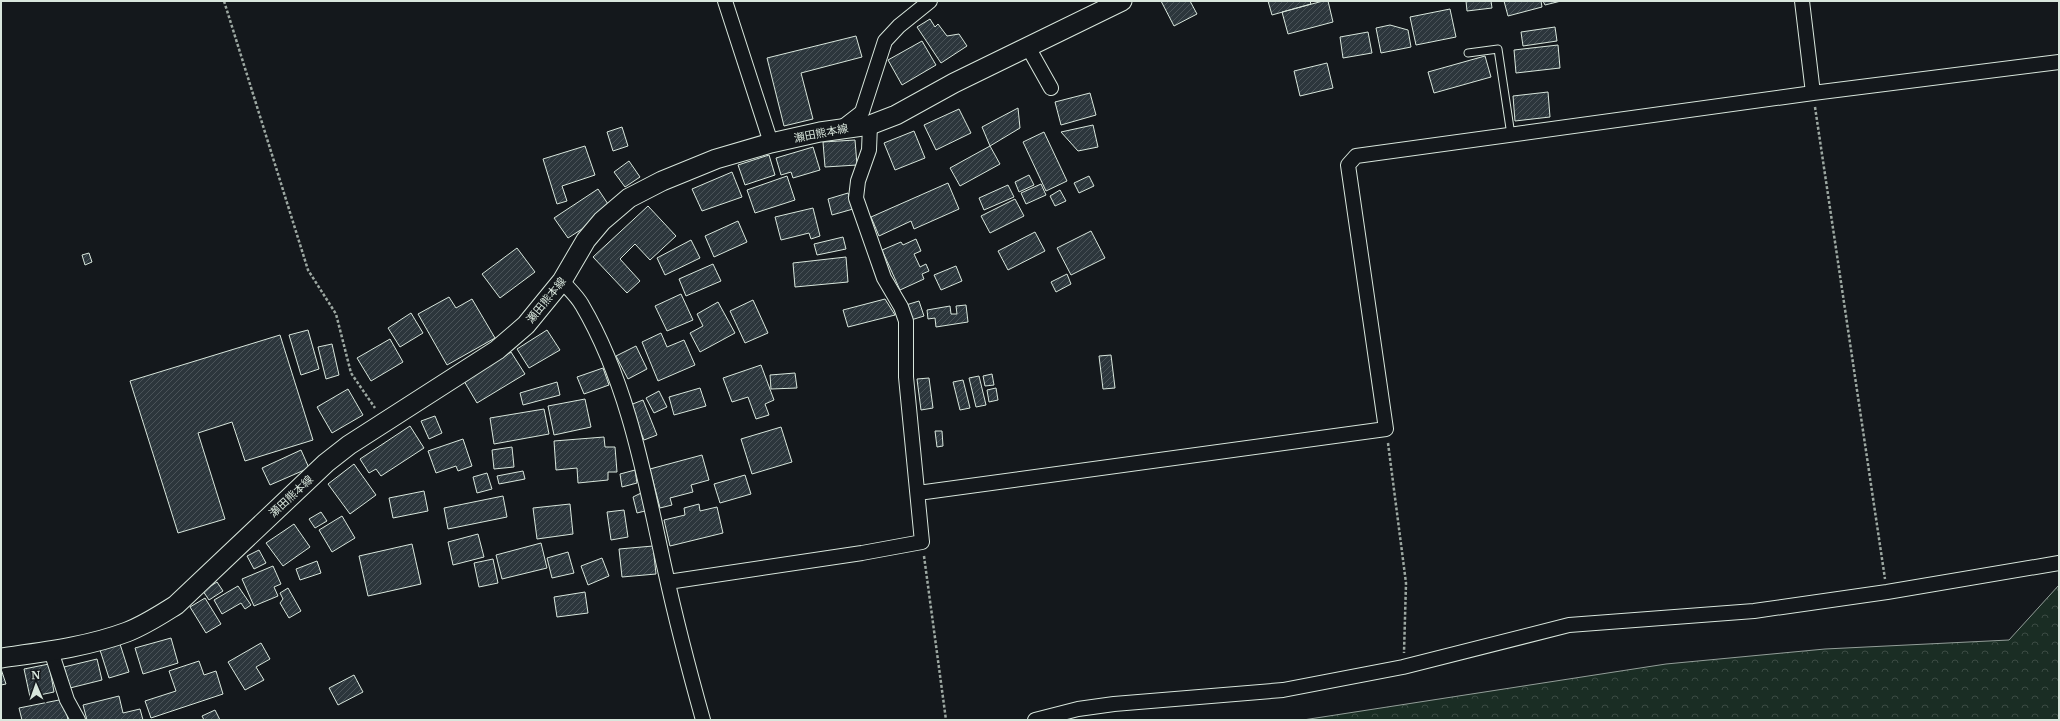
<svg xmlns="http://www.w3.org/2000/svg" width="2060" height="721" viewBox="0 0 2060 721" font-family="Merriweather,'Noto Sans JP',serif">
<defs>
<pattern id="forest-crowns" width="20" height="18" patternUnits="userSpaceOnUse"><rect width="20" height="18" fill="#1a2d24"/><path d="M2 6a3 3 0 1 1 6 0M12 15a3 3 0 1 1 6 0" fill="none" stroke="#3b4b43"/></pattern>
<pattern id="building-hatch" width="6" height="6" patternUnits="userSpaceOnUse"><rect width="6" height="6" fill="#2c363c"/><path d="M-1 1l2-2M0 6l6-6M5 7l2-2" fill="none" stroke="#4a5358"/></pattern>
</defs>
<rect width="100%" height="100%" fill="#14181c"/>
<path fill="url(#forest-crowns)" stroke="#939e99" d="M2059 585V720H1303L1666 664 1825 649 2009 640Z"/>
<path fill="url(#building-hatch)" stroke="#d8e6dc" d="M1161 1H1190L1197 14 1174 26Z
M1268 1H1310L1311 4 1272 15Z
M1323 1H1328L1333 22 1288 34 1282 12Z
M1466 1H1491L1492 8 1467 11Z
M1504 1H1541L1542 7 1508 16Z
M1543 1H1561L1545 5Z
M1450 9 1456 37 1416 45 1410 17Z
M930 19 935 27 938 24 947 36 959 34 967 46 941 63 917 27Z
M1390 25 1408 30 1411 47 1381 53 1376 28Z
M1555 27 1557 41 1523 46 1521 32Z
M1368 32 1372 53 1343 58 1340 37Z
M856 36 862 57 801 73 813 119 784 126 767 58Z
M922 41 936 65 902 85 888 60Z
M1558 45 1560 68 1516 73 1514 50Z
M1485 56 1491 77 1434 93 1428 72Z
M1327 63 1333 88 1300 96 1294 71Z
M1548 92 1550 117 1515 121 1513 96Z
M1090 93 1096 115 1061 125 1055 102Z
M1018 108 1020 128 990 146 982 127Z
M959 109 971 133 936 150 924 125Z
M1093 125 1098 147 1078 151 1061 132Z
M622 127 628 146 613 151 607 132Z
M914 131 925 158 895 170 884 143Z
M1044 132 1067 181 1046 191 1023 142Z
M855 140 857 165 825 167 823 142Z
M585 146 595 175 562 186 567 201 557 204 543 159Z
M990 146 1000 164 960 186 950 168Z
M813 147 820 170 793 178 791 172 781 175 776 158Z
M769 155 775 175 745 185 738 165Z
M629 161 640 177 625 187 614 172Z
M732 172 742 197 702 211 692 189Z
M1029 175 1034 185 1019 192 1015 182Z
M787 176 795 200 755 213 747 190Z
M1089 176 1094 186 1079 193 1074 183Z
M948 183 959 209 914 229 911 221 879 236 871 217Z
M1041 184 1046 195 1026 204 1021 193Z
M1008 185 1014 197 984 210 979 198Z
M598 189 612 210 568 238 554 218Z
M1060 190 1066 201 1055 206 1050 196Z
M848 193 853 209 832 215 828 199Z
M1015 199 1024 216 990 233 981 216Z
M648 206 676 236 650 260 635 244 620 259 640 281 627 293 593 257Z
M813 208 820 236 811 239 809 233 781 240 775 217Z
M738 221 747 242 714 257 705 236Z
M1091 231 1105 258 1071 275 1057 248Z
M1035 232 1045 251 1008 270 998 251Z
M843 237 846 249 817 255 814 244Z
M916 239 921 251 914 254 920 267 926 264 929 271 922 274 924 279 900 290 882 250 901 242 903 245Z
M691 240 700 258 665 275 657 258Z
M517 248 535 272 500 298 482 274Z
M89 253 92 262 85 265 82 255Z
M846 257 848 282 795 287 793 263Z
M713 264 721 281 686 296 679 279Z
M956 266 962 281 941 290 934 275Z
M1067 274 1071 284 1056 292 1051 282Z
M681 294 693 320 667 331 655 306Z
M449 297 456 308 472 299 495 338 447 365 418 314Z
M885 299 895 315 848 327 843 310Z
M753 300 768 333 745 343 730 311Z
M919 301 924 316 911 320 906 305Z
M718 302 735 333 700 352 690 333 703 326 697 314Z
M966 305 968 322 936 327 935 318 928 319 927 310 950 306 951 314H957L956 306Z
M411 313 423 333 400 347 388 328Z
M308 330 319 369 301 375 289 335Z
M547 330 560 350 529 368 517 349Z
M661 333 667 347 684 340 695 365 658 381 642 342Z
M280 335 313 440 245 461 232 422 198 433 225 519 178 533 130 381Z
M390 339 403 362 371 381 357 358Z
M332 344 339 375 326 379 318 347Z
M636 346 647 369 628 379 616 356Z
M511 352 525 374 477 403 464 381Z
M1111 355 1115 388 1103 389 1099 356Z
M761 365 774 400 765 404 769 415 756 419 748 397 732 402 723 378Z
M603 368 609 385 584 394 577 377Z
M795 373 797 388 771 389 770 375Z
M992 374 994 385 985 386 983 376Z
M979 376 986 405 976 407 969 378Z
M929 378 933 408 921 410 917 379Z
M963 380 970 408 960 410 953 382Z
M557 382 560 395 523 405 520 393Z
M700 388 706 406 674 415 669 397Z
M996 388 998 400 989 402 987 390Z
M348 389 363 415 332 433 317 407Z
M659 391 667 407 654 413 646 398Z
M585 399 591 427 554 435 548 406Z
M643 400 657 435 644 440 630 405Z
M544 409 549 434 494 444 490 418Z
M435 416 442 433 429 439 421 421Z
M410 426 424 448 381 476 376 469 369 473 360 459Z
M781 427 792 462 752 474 741 439Z
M935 431H942L943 446 937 447Z
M604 437 605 447H615L617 472H608V480L578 483 577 468 556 470 554 441Z
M463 439 472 466 458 471 456 466 436 473 428 451Z
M512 447 514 467 494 469 492 450Z
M301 450 309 468 270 485 262 468Z
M702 455 709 480 691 485 693 492 670 498 672 505 660 508 650 469Z
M354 464 376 495 350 514 328 484Z
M635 470 637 483 622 487 620 474Z
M523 471 525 479 499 484 497 476Z
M487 473 492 489 477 493 473 477Z
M745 475 751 494 720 503 714 484Z
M424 491 428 511 393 518 389 498Z
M641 493 645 511 637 513 633 497Z
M503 496 507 517 448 529 444 508Z
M570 504 573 534 537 539 533 508Z
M699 504 700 511 717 507 723 533 670 546 664 520 685 515 684 508Z
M624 510 628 537 611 540 607 512Z
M321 512 327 521 315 528 309 519Z
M342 516 355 538 332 552 319 530Z
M294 524 310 547 283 566 266 543Z
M478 534 484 557 453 565 448 542Z
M541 543 547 568 502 579 496 555Z
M412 544 421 584 368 596 359 556Z
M653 546 656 574 622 577 619 549Z
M259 550 266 563 254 569 247 556Z
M568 552 574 573 552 578 547 558Z
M602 558 609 576 588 585 581 566Z
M493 559 498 583 479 587 474 563Z
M317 561 321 573 300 580 296 569Z
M273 566 281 584 274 587 278 596 254 606 242 579Z
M217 582 223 591 209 600 203 591Z
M238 586 251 605 245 609 241 603 222 614 214 600Z
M288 588 301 611 289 618 280 603 283 599 280 593Z
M585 592 588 613 557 617 554 597Z
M205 598 221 624 206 633 190 607Z
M171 638 178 663 143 674 135 648Z
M261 643 270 659 256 667 264 680 245 690 228 662Z
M120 644 129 672 109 678 100 650Z
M97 659 102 680 70 688 64 667Z
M199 661 204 675 216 671 223 694 151 718 145 701 176 691 169 671Z
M49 664 54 692 30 697 24 669Z
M1 669 6 684 1 685Z
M354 675 363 692 338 705 329 688Z
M119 696 123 713 140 709 143 720H87L83 705Z
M64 699 68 720H22L19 708Z
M215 710 220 720H204L202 716Z"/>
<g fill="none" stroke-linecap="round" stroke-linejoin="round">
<defs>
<path id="lane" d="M1468 53 1498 49 1511 135"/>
<path id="street" d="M725 1 771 143
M1802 1 1813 93
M1028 47 1051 88
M840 129 862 112 885 41 899 26 930 1
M562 281C569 289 577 296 582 305 629 385 645 480 665 570 676 620 689 670 703 720
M918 493 1386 429 1348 165 1356 156 1813 93 2059 62
M668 582 862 553 922 542 906 377V321L901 307 884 278 856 198 858 181 869 150 870 125
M51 651 67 700 78 720
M1035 720 1078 709 1114 704 1283 690 1403 667 1569 625 1754 611 1887 592 2059 563"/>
<path id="secondary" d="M1 658C43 652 87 647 127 632 145 625 160 615 176 605L326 463 349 445 497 350 526 325 562 281 586 240 602 221 629 198 662 181 716 159 771 143 820 132 870 125 896 115 954 83 1122 1"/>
</defs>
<use href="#lane" stroke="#d8e6dc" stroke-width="9"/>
<use href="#street" stroke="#d8e6dc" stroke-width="16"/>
<use href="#secondary" stroke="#d8e6dc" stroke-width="21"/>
<path stroke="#9da8a2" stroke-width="2.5" stroke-dasharray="3 2" stroke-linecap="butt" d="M224 1 308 270 336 314 351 373 375 408
M1815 107 1885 579
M1388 443 1406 583 1404 653
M924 556 946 720"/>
<use href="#lane" stroke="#14181c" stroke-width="7"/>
<use href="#street" stroke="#14181c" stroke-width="14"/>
<use href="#secondary" stroke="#14181c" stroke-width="19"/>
</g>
<g text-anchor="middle" stroke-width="3" stroke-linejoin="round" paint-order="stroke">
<g font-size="11" fill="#d8e6dc" stroke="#14181c">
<text transform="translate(821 133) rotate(-11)" y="4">瀬田熊本線</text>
<text transform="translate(546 300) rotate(-51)" y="4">瀬田熊本線</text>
<text transform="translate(291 496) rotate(-43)" y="4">瀬田熊本線</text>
</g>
</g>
<rect width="2060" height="721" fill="none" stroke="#d8e6dc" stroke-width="4"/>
<g transform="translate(36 685) rotate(358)" stroke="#14181c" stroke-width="3" paint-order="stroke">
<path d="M0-3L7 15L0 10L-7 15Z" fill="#d8e6dc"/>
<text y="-6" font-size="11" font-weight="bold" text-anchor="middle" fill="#d8e6dc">N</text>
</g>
</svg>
